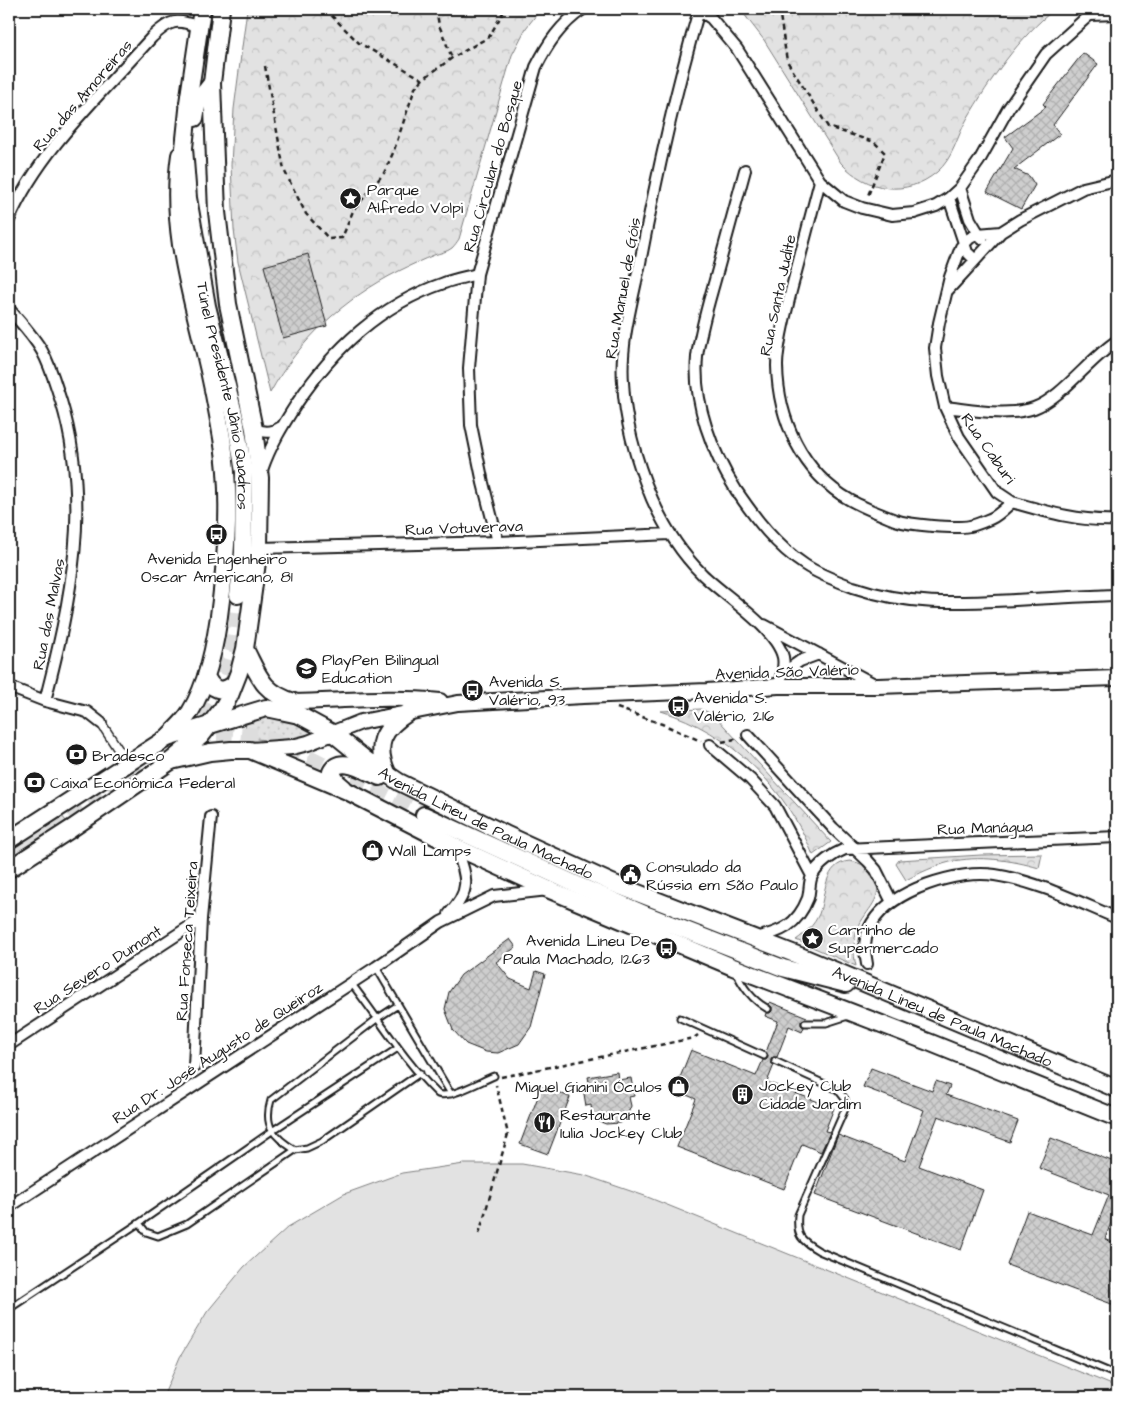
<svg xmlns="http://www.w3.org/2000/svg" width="1126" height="1406" viewBox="0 0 1126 1406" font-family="'Architects Daughter',sans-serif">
<defs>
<pattern id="park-crowns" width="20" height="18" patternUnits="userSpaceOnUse" patternTransform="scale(1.25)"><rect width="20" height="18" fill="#e2e2e2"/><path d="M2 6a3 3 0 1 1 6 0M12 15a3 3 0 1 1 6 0" fill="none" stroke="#c1c1c1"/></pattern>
<pattern id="garden-dots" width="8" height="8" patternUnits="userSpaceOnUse" patternTransform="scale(1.25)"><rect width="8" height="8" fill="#e2e2e2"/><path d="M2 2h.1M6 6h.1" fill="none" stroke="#c1c1c1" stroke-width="1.8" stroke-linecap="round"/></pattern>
<pattern id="building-cross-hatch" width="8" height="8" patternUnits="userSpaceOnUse" patternTransform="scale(1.25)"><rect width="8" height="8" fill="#cecece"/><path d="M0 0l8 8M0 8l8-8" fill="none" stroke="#b0b0b0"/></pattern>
</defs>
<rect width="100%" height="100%" fill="#fff"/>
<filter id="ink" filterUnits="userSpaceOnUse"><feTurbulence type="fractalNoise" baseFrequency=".02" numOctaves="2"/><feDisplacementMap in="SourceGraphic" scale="10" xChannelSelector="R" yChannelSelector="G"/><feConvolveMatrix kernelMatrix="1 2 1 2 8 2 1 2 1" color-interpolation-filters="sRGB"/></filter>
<g filter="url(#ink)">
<path fill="#e2e2e2" stroke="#7f7f7f" d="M62 816 66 821 9 858V850Z
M464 1164H522L584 1175 645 1196 1117 1387V1397H163L180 1357 207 1312 244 1267 288 1227 344 1194 402 1173Z"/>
<path fill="url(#park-crowns)" stroke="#7f7f7f" d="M247 9H541L526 28 512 55 459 239C457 242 455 245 452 248 447 252 440 253 434 255 422 260 411 265 399 271 345 298 299 340 270 393L238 262 234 230 231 165 234 109Z
M740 9H1055C1019 37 990 80 967 119 957 136 953 159 937 172 906 198 867 191 841 163L764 40Z
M701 709 714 715 831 842 813 855C786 788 731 732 661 711Z
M1042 854 1039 868C1012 860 978 855 950 862 934 866 920 873 906 880L896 864 899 860 981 855Z
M850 861C862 863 868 867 874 877 886 898 865 910 858 928 853 941 853 953 856 966L796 940C806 933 814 925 819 914 826 895 823 863 850 861Z"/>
<path fill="url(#garden-dots)" stroke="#7f7f7f" d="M261 717C282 719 304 723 322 733L286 742 247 738 245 731 246 722Z"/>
<path fill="url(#building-cross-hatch)" stroke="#1c1c1c" d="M1083 53 1098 64 1053 125 1060 134 1014 169 1029 176 1035 185 1021 209 987 192 1013 148 1005 137 1046 107 1043 104Z
M308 254 327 326 283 338 264 266Z
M510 939 516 947 496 962 510 979 531 988 536 971 545 974 531 1027 519 1044 498 1053 486 1052 466 1044 453 1030 445 1009 449 992 461 975Z
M770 1002 807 1017 801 1021V1025L804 1027 802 1032 789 1026 777 1057H773L771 1060V1063L774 1065 767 1082 834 1108 825 1131 830 1132 821 1152 802 1144 784 1189 677 1147 696 1099 675 1090 691 1050 756 1076 763 1060H766L768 1057 766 1052 778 1021 765 1016 766 1013H770L772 1011V1007L769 1005Z
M871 1068 932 1091 936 1081 950 1086 946 1095 1018 1121 1010 1142 938 1116 919 1166 983 1190 961 1250 815 1195 838 1135 905 1161 924 1110 863 1087Z
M617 1072 618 1080 631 1078 634 1096 629 1097 631 1106 626 1118 620 1123 606 1124 598 1121 592 1114 591 1105 586 1106 583 1088 590 1087 588 1077Z
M542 1086 570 1097 548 1154 520 1144Z
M1051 1138 1117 1163V1206L1105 1239 1117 1244V1306L1007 1265 1027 1211 1093 1235 1109 1195 1039 1168Z"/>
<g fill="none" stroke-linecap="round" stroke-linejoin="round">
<path stroke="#ddd" stroke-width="16" stroke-dasharray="16 8" stroke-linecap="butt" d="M193 733H228L259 736 287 746 424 815
M9 857 150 765 193 733 209 709 219 686 232 645 238 595"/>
<defs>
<path id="service" d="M376 967 451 1094
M735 971C743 987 752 1000 768 1009
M351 983C380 1020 404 1061 438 1094 450 1099 481 1081 494 1076
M398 1005 378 1018 271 1100C263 1126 274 1137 295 1150L307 1148 322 1141 420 1073
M680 1018 764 1056
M805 1023H826L848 1016
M775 1061 838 1090 845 1099V1109L798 1215C796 1237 801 1240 819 1251L1117 1375
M295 1150 187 1224 158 1236 146 1232 139 1223 272 1131 398 1048
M9 1309 139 1223"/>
<path id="pedestrian" d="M101 723 127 763"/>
<path id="minor" d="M697 9 711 18 737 49 820 181 844 201 862 208 892 215 914 213 936 206 949 198 960 188 979 161 1008 109 1046 54 1096 9
M699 10C675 93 656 178 640 263 632 302 620 343 623 382 625 423 636 461 652 499 664 526 681 553 702 574 723 595 776 628 783 657 785 667 782 676 778 686
M1090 15 1117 14
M745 170C735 206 725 243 715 280 708 305 700 331 697 357 693 403 712 452 736 490 755 518 776 546 805 565 820 575 837 581 853 587 909 606 957 603 1015 600 1049 598 1083 596 1117 595
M820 181C810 218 801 254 791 291 786 313 777 344 777 366 778 419 802 473 850 500 864 508 880 514 895 520 910 525 955 529 970 526 977 525 985 521 992 518 999 515 1006 507 1012 502 1047 512 1081 522 1117 520
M960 188 970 219 982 239
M949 198 967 252 975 260
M9 220C39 150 102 93 152 37 170 20 176 18 199 27
M1001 232 978 234 970 238 961 247 950 277 939 323 935 348 938 376 945 407 959 437 997 492 1012 502
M948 290 1001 232 1020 220 1083 188 1117 180
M9 309C20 322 33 335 42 351 51 367 55 383 61 401 92 503 71 600 45 701
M945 407C973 410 1007 417 1034 408 1062 398 1090 358 1117 341
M254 429C264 433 273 433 281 427
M262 470C270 446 283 425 297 403 334 348 380 305 444 283 454 279 466 277 477 274
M498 542 483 483 471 425 469 368 477 274 536 67C548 43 561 24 583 9
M259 548 498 542 670 534
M764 625 876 685
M783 673 800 661 819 654
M9 687 45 701 87 712 101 723
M748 735 833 828 868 861 876 870 892 902
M710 745 750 779 775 806 812 876
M449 914C473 889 466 876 456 847
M755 938C781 932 797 926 808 898 810 891 809 882 812 876 818 864 833 854 845 849L1117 837
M867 964C864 949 864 936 872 923 892 890 958 869 995 875 1037 881 1078 902 1117 918
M9 1045 201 919
M194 1067 201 919 211 817
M9 1207 376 967 441 922 494 896 548 890"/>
<path id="secondary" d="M284 704 294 702C342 701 392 696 440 701
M251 750 292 747 308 743 361 722 458 703 583 696 707 691 778 686H878L1117 678"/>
<path id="primary" d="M188 103 202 9
M245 649C259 676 262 692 294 702
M206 676C212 690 221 694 234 684
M167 738C174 730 184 722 190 712 209 682 217 636 221 600 227 547 231 491 222 438 217 408 211 378 204 349 188 284 170 222 180 155
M171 761 201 736 222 709 230 695 239 672 245 649 259 548 260 478 254 429 228 304 217 212 212 83 221 9"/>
<g id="trunk">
<path id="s1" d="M190 91 184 148 188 198 207 306 235 418 244 472 243 553 238 595"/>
<path d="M195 118 198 101 212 83"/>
<path d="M388 775C374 745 382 729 409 712"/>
<path d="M344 788 337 782 331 772C340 754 366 772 380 777"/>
<path d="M424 815 582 887 647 915 783 968 846 984"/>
<path id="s2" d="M9 840 167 738 266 708 299 715 334 734 366 760 399 782 505 834 612 883 800 956 1117 1089"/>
<path d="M9 869 71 829 171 761 210 752 231 750H250L347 791 456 847 550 890 733 967 931 1043 1117 1118"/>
</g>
</defs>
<use href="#service" stroke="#1c1c1c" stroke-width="9"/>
<use href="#pedestrian" stroke="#1c1c1c" stroke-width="11"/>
<use href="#minor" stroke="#1c1c1c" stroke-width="14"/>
<use href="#secondary" stroke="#1c1c1c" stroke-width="18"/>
<use href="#primary" stroke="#1c1c1c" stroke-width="20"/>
<use href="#trunk" stroke="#1c1c1c" stroke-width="20"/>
<path stroke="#1c1c1c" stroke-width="2.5" stroke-dasharray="5 4" stroke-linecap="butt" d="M325 9 359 43 422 79
M436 9 439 25 452 58
M779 9 787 61 828 127 874 142 885 153 867 198
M265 66 284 170 306 214 329 239 342 238 353 211 384 173 393 153 415 88 423 79 452 58 489 37 505 9
M617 708 662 724 701 741
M722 742 739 738
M501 1077 694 1038 698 1035
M479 1234 508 1134 496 1085"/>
<use href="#service" stroke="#fff" stroke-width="5"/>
<use href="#pedestrian" stroke="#fff" stroke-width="8"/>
<use href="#minor" stroke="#fff" stroke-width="10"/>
<use href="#secondary" stroke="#fff" stroke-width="14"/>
<use href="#primary" stroke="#fff" stroke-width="16"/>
<use href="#trunk" stroke="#fff" stroke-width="16"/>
</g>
</g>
<defs>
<symbol id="sight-disc" viewBox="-11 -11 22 22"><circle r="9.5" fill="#1c1c1c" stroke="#fff"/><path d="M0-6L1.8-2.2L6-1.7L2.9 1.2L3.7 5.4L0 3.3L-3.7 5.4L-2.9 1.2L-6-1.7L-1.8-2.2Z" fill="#fff"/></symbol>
<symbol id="bus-disc" viewBox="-11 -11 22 22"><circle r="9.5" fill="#1c1c1c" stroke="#fff"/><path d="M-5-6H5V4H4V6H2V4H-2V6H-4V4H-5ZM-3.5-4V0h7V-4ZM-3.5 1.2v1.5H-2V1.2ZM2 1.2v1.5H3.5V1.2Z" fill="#fff"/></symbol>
<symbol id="school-disc" viewBox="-11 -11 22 22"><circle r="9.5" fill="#1c1c1c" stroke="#fff"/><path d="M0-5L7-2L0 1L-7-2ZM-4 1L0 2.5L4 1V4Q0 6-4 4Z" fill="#fff"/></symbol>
<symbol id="bank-disc" viewBox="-11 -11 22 22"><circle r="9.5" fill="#1c1c1c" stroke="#fff"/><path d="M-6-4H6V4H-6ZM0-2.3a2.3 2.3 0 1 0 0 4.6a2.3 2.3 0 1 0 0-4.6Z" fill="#fff"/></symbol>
<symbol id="shop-disc" viewBox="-11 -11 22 22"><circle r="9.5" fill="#1c1c1c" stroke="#fff"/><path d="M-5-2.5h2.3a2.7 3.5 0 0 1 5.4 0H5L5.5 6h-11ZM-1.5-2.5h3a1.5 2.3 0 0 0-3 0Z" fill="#fff"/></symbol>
<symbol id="civic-disc" viewBox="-11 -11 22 22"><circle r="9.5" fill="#1c1c1c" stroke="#fff"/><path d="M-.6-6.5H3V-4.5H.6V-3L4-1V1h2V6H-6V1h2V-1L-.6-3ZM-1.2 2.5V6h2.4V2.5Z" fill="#fff"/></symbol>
<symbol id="building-disc" viewBox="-11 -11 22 22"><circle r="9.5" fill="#1c1c1c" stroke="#fff"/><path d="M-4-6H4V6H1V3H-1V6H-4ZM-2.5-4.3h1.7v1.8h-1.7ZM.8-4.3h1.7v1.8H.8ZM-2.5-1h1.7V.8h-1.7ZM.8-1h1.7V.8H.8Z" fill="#fff"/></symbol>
<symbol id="restaurant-disc" viewBox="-11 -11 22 22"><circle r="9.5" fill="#1c1c1c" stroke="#fff"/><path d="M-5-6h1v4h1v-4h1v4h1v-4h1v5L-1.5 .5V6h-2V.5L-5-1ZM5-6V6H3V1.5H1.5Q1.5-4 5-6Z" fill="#fff"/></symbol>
</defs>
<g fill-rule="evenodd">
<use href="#sight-disc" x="338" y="186" width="25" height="25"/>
<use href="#bus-disc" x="204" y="522" width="25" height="25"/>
<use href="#school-disc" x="294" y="656" width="25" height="25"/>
<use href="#bus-disc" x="460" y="678" width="25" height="25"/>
<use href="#bus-disc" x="666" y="694" width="25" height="25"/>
<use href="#bank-disc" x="64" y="742" width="25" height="25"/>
<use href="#bank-disc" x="22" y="770" width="25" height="25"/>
<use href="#shop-disc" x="360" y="838" width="25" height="25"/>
<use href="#civic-disc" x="618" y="862" width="25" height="25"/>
<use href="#sight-disc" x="800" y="926" width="25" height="25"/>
<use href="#bus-disc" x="654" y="936" width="25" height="25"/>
<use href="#shop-disc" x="666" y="1074" width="25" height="25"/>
<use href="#building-disc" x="730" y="1082" width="25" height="25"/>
<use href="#restaurant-disc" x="532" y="1110" width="25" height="25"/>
</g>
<g text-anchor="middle" stroke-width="4.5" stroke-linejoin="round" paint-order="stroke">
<g font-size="16" fill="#1c1c1c" stroke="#fff">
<text transform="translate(82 95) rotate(-49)" y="6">Rua das Amoreiras</text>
<text transform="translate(492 166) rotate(-74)" y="6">Rua Circular do Bosque</text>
<text transform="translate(622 288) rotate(-80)" y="6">Rua Manuel de Góis</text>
<text transform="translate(777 295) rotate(-78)" y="6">Rua Santa Judite</text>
<text dy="6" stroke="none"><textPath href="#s1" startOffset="309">Túnel Presidente Jânio Quadros</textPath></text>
<text transform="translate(989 448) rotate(55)" y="6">Rua Caburi</text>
<text transform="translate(464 527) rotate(-2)" y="6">Rua Votuverava</text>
<text transform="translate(48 614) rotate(-79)" y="6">Rua das Malvas</text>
<text transform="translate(787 671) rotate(-2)" y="6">Avenida São Valério</text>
<text dy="6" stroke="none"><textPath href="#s2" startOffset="542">Avenida Lineu de Paula Machado</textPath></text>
<text transform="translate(985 827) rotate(-2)" y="6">Rua Manágua</text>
<text transform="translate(186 941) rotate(-86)" y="6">Rua Fonseca Teixeira</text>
<text transform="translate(97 969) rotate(-33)" y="6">Rua Severo Dumont</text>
<text dy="6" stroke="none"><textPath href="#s2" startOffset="1038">Avenida Lineu de Paula Machado</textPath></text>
<text transform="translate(217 1052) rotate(-33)" y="6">Rua Dr. José Augusto de Queiroz</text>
</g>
<g font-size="16" fill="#1c1c1c" stroke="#fff" text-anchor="start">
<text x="367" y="195">Parque<tspan x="367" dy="18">Alfredo Volpi</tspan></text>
<text x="217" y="564" text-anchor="middle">Avenida Engenheiro<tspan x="217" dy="18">Oscar Americano, 81</tspan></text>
<text x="322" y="665">PlayPen Bilingual<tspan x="322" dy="18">Education</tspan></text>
<text x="489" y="687">Avenida S.<tspan x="489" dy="18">Valério, 93</tspan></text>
<text x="694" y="703">Avenida S.<tspan x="694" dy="18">Valério, 216</tspan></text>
<text x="92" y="761">Bradesco</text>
<text x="50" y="788">Caixa Econômica Federal</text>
<text x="388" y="856">Wall Lamps</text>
<text x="646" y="872">Consulado da<tspan x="646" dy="18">Rússia em São Paulo</tspan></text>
<text x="828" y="935">Carrinho de<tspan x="828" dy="18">Supermercado</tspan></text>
<text x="650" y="946" text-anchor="end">Avenida Lineu De<tspan x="650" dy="18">Paula Machado, 1263</tspan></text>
<text x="759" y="1091">Jockey Club<tspan x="759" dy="18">Cidade Jardim</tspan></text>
<text x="662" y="1092" text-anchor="end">Miguel Gianini Óculos</text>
<text x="560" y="1120">Restaurante<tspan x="560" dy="18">Iulia Jockey Club</tspan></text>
</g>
</g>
<rect width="1126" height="1406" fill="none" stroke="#fff" stroke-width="30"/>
<rect x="15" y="15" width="1096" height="1376" fill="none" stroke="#1c1c1c" stroke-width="2" filter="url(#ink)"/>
</svg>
